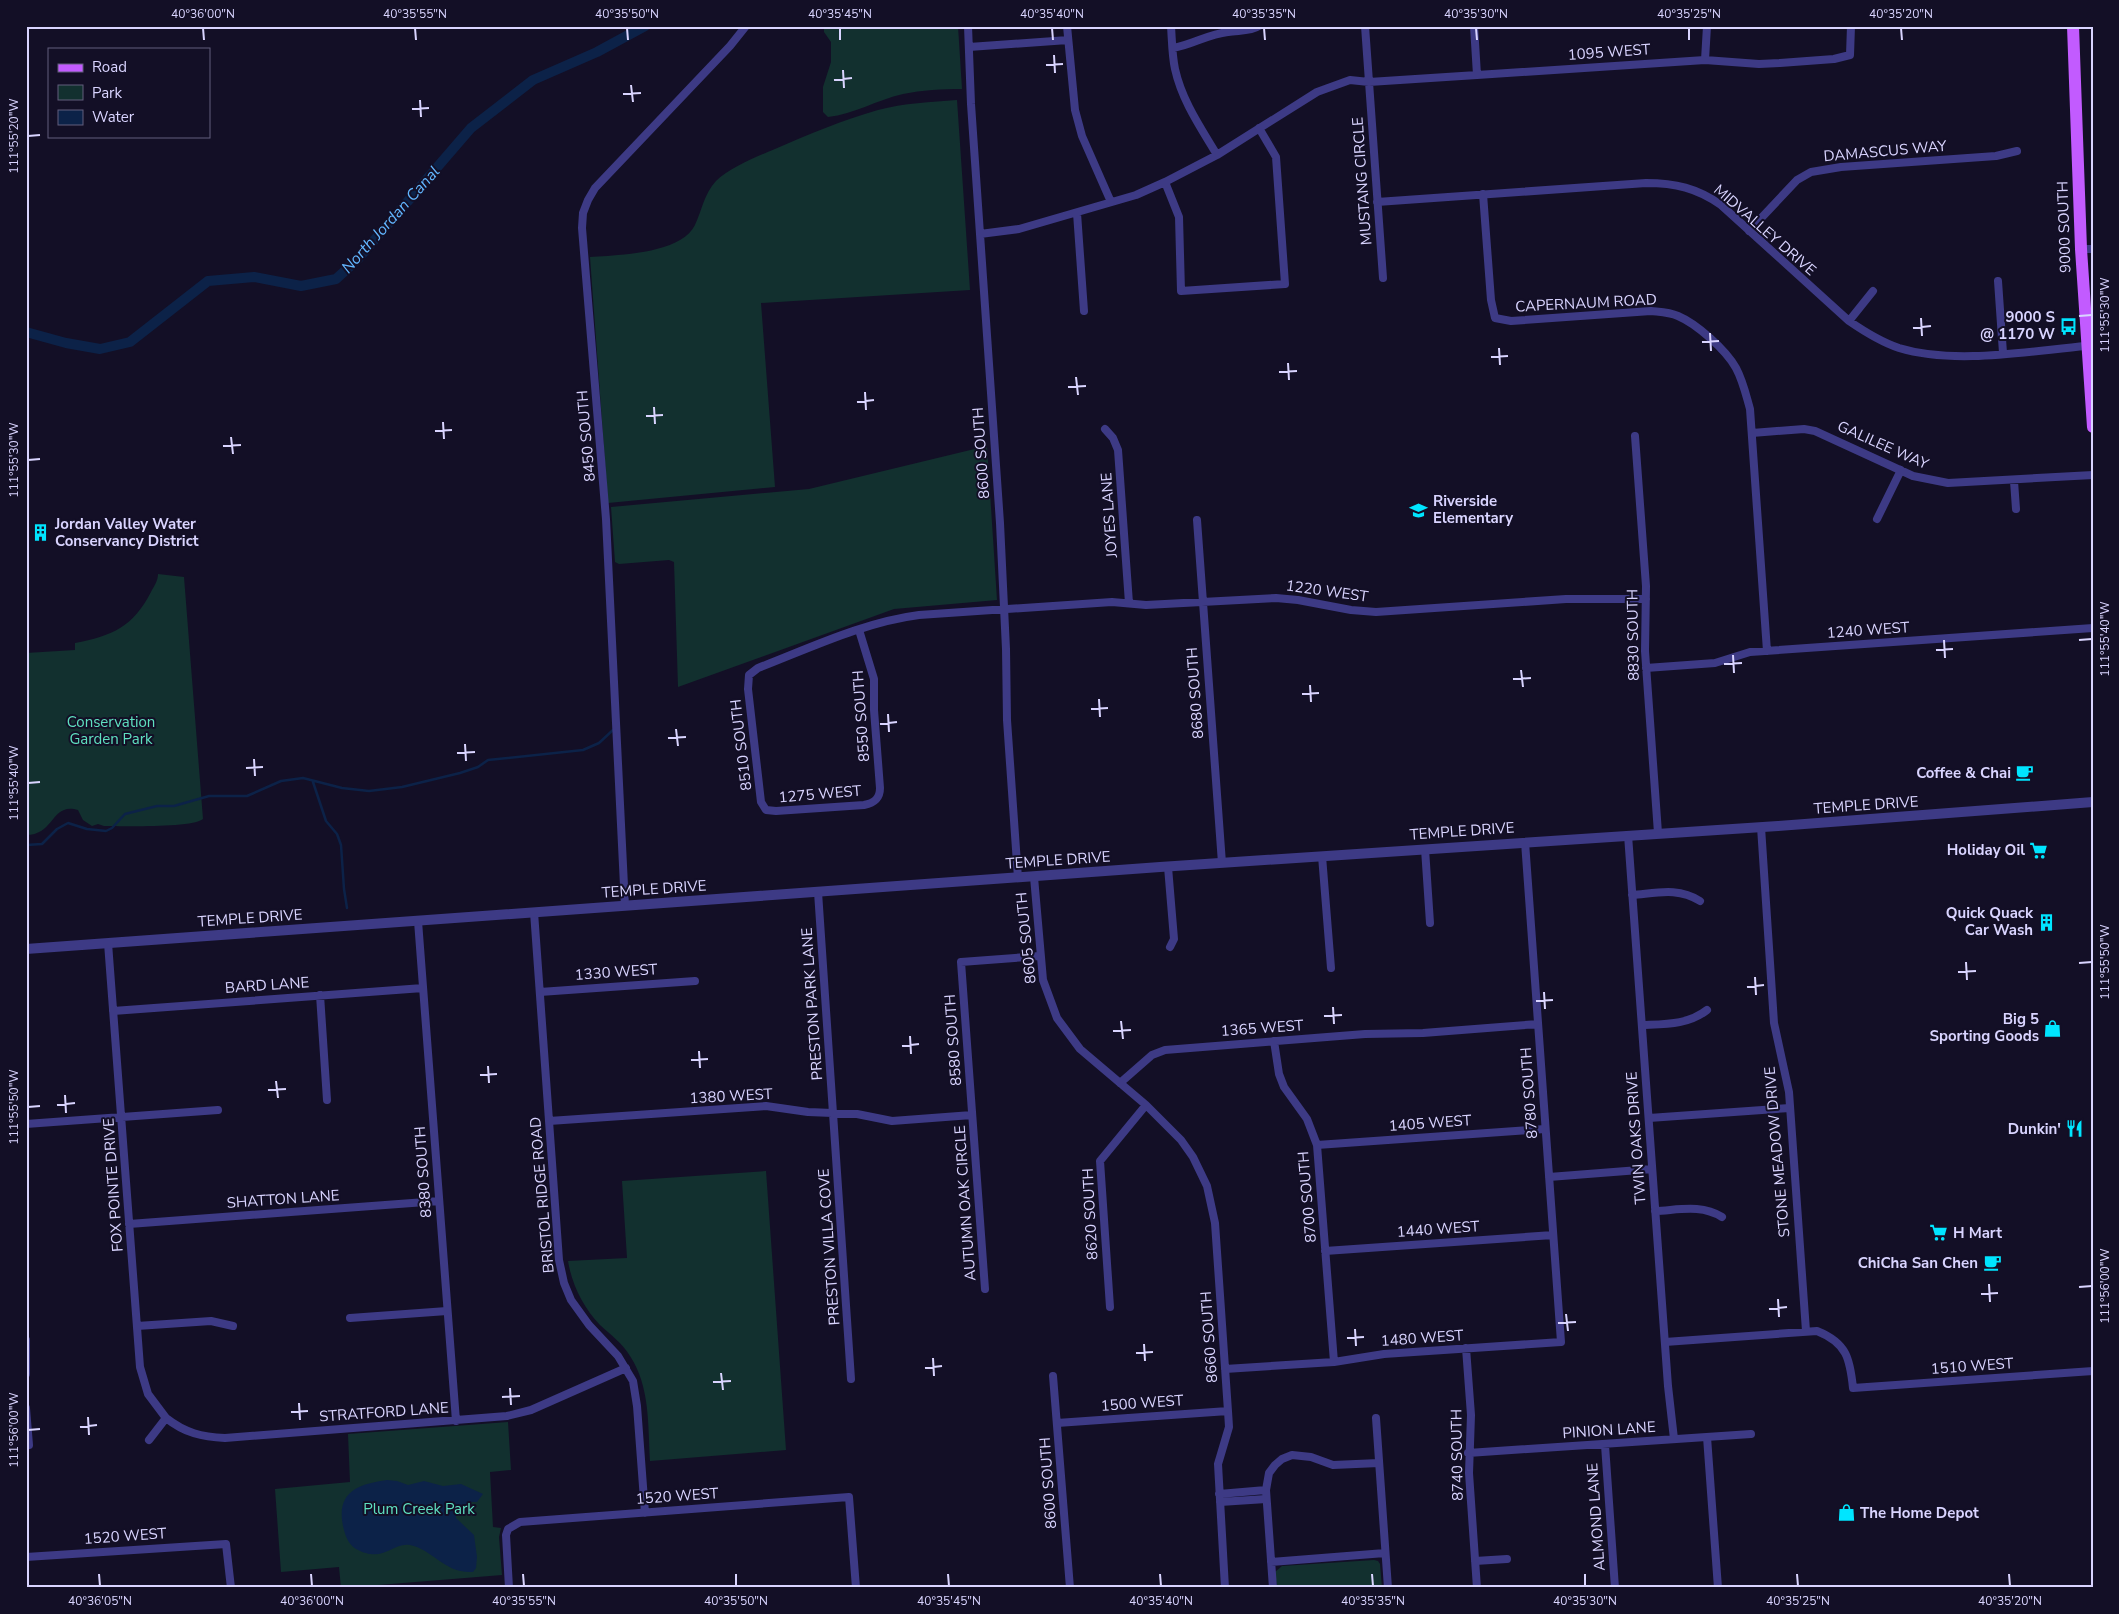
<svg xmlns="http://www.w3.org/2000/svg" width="2119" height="1614" viewBox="0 0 2119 1614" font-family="'Nunito Sans',sans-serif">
<rect width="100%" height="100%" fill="#130f26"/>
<path fill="#12302f" d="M824 26H958L962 89C942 89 922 90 903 94 877 100 854 114 828 117L823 112V87L831 62V42L824 32Z
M957 100 970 290 761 303 775 487 608 503 590 257C618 255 681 254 695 225 702 210 704 194 716 181 729 168 758 156 775 149 809 134 843 120 878 110 904 103 931 102 957 100Z
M987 446 997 600 894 609 678 687 674 562 669 560 619 564 615 562 611 507 809 489Z
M158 574 184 577 203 819C193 828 122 826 104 826L98 824 92 826 83 820 78 810C51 802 55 835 26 835V653L75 650V643C112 636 133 627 151 592 154 586 158 581 158 574Z
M766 1171 786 1450 650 1461C648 1425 650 1386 630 1356 622 1343 611 1335 600 1325 583 1307 572 1285 568 1261L627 1258 622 1181Z
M508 1422 511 1470 490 1472 493 1527 501 1528 499 1537 502 1575 341 1588 339 1567 281 1572 275 1489 350 1482 348 1434Z
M1374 1560 1378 1561 1380 1564 1382 1588H1277L1275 1572 1282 1566Z"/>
<path fill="#0c2248" d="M387 1480 397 1481 408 1485 424 1481 443 1486 461 1484 483 1494 477 1502H471L464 1510 456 1513V1518L474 1535 477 1557 476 1568 473 1572C445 1574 432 1549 410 1545 392 1542 384 1564 356 1549 348 1544 345 1535 343 1526 336 1492 358 1484 387 1480Z"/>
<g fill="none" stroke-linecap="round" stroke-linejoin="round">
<path stroke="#0c2248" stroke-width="2.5" d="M313 782 326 821 337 834 341 845 344 889 347 908
M26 845 42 844 57 829 68 823 87 829 106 831 112 828 125 814 157 806H174L209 796H247L281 781 303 778 342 788 369 791 402 787 460 773 478 767 488 760 583 750 599 743 613 730"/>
<path stroke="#0c2248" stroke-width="10" d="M26 332 66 343 100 349 130 342 208 281 254 277 301 286 336 279 358 259 471 128 533 80 597 52 645 26"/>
<path stroke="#3d3a85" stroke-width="8" d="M968 26 971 104 1000 523 1006 649 1007 720 1018 878
M1067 26 1075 110 1082 136 1111 202
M1171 26C1172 40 1172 55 1175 69 1182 101 1201 128 1217 155
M1365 26 1383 278
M1474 26 1477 75
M969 47 1068 40
M1173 48C1192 45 1208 34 1228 32 1238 30 1250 32 1259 26
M1705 60 1707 26
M1165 182 1179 217 1181 291 1285 284 1276 157 1259 128
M1483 194 1491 300 1495 318 1511 321 1651 311C1660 312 1669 312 1678 316 1697 324 1726 350 1736 368 1743 381 1746 395 1750 409L1767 651
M1377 202 1646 183C1675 183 1697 188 1721 205L1849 321C1865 332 1881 342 1899 348 1955 365 2029 351 2086 346
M1077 213 1084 311
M1749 231 1797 180 1811 172 1841 167 1996 156 2017 151
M980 234 1019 229 1136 195 1165 182 1217 155 1317 92 1350 80 1369 82 1477 75 1705 60 1759 64 1780 63 1834 59 1850 55 1851 26
M2081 249H2093
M1998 281 2003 353
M1849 321 1873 291
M1105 429 1113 438 1118 450 1129 603
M1752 433 1804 429 1815 431 1913 476 1948 483 2093 475
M1635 436 1646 586 1645 651 1658 833
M2014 481 2016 509
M1877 519 1901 470
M1197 520 1222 863
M859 630 874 679V710L880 788C880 799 874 803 864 805L776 811 766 810 761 802 748 689 749 675 758 668C810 648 864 622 919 615L1112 602 1146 605 1276 598 1298 600 1351 610 1376 612 1566 599H1646
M1646 668 1715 663 1750 652 2093 628
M1761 827 1774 1023 1789 1092 1806 1331
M1628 835 1668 1386 1674 1439
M1425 849 1430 923
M1322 856 1331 968
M1168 867 1174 939 1170 947
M1034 877 1043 980 1057 1018 1080 1049 1146 1105 1181 1140 1193 1157 1207 1186 1215 1223 1228 1411 1229 1427 1218 1464 1225 1588
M818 892 851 1379
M1632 895C1657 893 1678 887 1700 901
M625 906 606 519 582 228 583 213 588 200 595 188 730 46 746 26
M534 912 559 1260 564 1283 571 1300 589 1325 618 1356 633 1381 637 1406 645 1513
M418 921 456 1421
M108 943 140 1367 148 1394 166 1418
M540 992 695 981
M320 995 327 1100
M113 1011 423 988
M1642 1025C1665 1024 1688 1025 1707 1010
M1274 1041 1279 1074 1284 1087 1307 1119 1317 1145 1334 1362
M1120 1083 1152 1055 1165 1050 1365 1034 1423 1033 1538 1024
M1649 1118 1790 1108
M549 1121 766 1106 808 1112 857 1114 892 1121 972 1115
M26 1124 218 1110
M1317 1145 1545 1129
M1549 1177 1652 1169
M1655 1211C1679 1210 1701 1204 1722 1217
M129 1224 439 1201
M1325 1251 1553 1235
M985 1289 961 962 1040 956
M1110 1307 1100 1161 1146 1105
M350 1318 447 1311
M137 1326 211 1321 233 1326
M26 1340V1374
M1665 1342 1817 1331C1847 1343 1850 1359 1853 1388L2093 1371
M1466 1348 1471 1415 1469 1473 1477 1588
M1225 1369 1334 1362 1384 1354 1561 1342 1525 842
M1053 1376 1070 1588
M26 1408 29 1445H26
M1376 1418 1388 1588
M1057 1423 1228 1411
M1707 1437 1718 1588
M149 1440 166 1418C185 1433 202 1437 225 1438L507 1416 531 1410 626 1368
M1605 1445 1615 1588
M1468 1453 1751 1434
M1219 1494 1266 1490
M1220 1502 1266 1499
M26 1557 226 1544 231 1588
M1475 1561 1507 1559
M1271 1562 1385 1553
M509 1588 506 1535 508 1529 520 1522 849 1497 856 1588
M1273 1588 1266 1490 1269 1473 1275 1465 1282 1459 1292 1455 1311 1457 1333 1465 1379 1463"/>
<path stroke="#3d3a85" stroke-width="10" d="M26 949 1160 867 1778 826 2093 802"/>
<path stroke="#c25bff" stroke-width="12" d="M2073 26 2081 249 2093 427"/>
</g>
<path fill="none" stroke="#d9d4ff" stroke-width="2" d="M203 28 204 40M415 28 416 40M627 28 628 40M840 28V40M1052 28 1053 40M1264 28 1265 40M1476 28 1477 40M1689 28V40M1901 28 1902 40M1054 55 1055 73M1046 65 1063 64M843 70 844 88M834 80 852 78M631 85 633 102M623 94 641 93M420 100 421 117M412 109 429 108M28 136 40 135M2079 316 2092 315M1921 318 1922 336M1913 328 1931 326M1710 333 1711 351M1702 342 1719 341M1499 348 1500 365M1491 357 1508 356M1288 363 1289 380M1279 372 1297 371M1076 377 1078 395M1068 387 1086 386M865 392 866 410M857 402 874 400M654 407 655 424M646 416 663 415M443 422 444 439M435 431 452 430M231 437 233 454M223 446 241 445M28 460 40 459M1944 640 1945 658M2079 640 2092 639M1936 650 1953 649M1733 655 1734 673M1724 664 1742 663M1521 670 1523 687M1513 679 1531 678M1310 685 1311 702M1302 694 1319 693M1099 699 1100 717M1091 709 1108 708M888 714 889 732M880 724 897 722M676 729 678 746M668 738 686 737M465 744 466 761M457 753 475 752M254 759 255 776M246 768 263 767M28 783 40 782M1966 962 1967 980M2079 963 2092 962M1958 972 1976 971M1755 977 1756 995M1747 987 1764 985M1544 992 1545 1009M1536 1001 1553 1000M1333 1007 1334 1024M1324 1016 1342 1015M1121 1021 1123 1039M1113 1031 1131 1030M910 1036 911 1054M902 1046 919 1044M699 1051 700 1068M691 1060 708 1059M488 1066 489 1083M480 1075 497 1074M276 1081 278 1098M268 1090 286 1089M65 1095 66 1113M57 1105 75 1103M28 1107 40 1106M1989 1284 1990 1302M2079 1287 2092 1286M1981 1294 1998 1293M1778 1299 1779 1317M1769 1309 1787 1307M1566 1314 1568 1331M1558 1323 1576 1322M1355 1329 1356 1346M1347 1338 1364 1337M1144 1344 1145 1361M1136 1353 1153 1352M933 1358 934 1376M925 1368 942 1366M721 1373 723 1390M713 1382 731 1381M510 1388 511 1405M502 1397 520 1396M299 1403 300 1420M291 1412 308 1411M88 1417 89 1435M80 1427 97 1425M28 1430 40 1429M99 1574 100 1586M311 1574 312 1586M523 1574 524 1586M736 1574V1586M948 1574 949 1586M1160 1574 1161 1586M1372 1574 1373 1586M1585 1574V1586M1797 1574 1798 1586M2009 1574 2010 1586"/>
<defs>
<symbol id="bus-bare" viewBox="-9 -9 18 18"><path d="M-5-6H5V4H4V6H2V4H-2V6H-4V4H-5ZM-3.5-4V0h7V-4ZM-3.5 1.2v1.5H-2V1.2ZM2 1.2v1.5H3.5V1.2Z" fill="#00e5ff" stroke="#130f26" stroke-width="2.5" paint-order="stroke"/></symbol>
<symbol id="school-bare" viewBox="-9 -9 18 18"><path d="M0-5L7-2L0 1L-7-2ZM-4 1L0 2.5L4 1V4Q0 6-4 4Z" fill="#00e5ff" stroke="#130f26" stroke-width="2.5" paint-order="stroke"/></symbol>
<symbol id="building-bare" viewBox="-9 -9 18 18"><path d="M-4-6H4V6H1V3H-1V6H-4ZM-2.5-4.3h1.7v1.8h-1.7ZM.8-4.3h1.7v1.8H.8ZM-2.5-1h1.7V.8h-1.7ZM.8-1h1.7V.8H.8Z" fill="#00e5ff" stroke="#130f26" stroke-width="2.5" paint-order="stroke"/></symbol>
<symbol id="cafe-bare" viewBox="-9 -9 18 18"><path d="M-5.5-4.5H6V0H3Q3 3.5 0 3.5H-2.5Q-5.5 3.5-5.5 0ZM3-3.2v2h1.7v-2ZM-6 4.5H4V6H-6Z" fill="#00e5ff" stroke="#130f26" stroke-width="2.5" paint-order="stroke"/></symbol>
<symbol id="supermarket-bare" viewBox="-9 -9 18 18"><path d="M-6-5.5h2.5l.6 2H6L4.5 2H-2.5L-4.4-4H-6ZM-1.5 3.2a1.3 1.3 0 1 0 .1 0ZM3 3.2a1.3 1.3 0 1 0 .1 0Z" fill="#00e5ff" stroke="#130f26" stroke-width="2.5" paint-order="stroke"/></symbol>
<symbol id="shop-bare" viewBox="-9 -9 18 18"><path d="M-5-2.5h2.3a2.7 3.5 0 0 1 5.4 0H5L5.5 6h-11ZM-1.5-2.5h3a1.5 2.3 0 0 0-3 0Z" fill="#00e5ff" stroke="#130f26" stroke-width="2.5" paint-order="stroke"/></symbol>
<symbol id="restaurant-bare" viewBox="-9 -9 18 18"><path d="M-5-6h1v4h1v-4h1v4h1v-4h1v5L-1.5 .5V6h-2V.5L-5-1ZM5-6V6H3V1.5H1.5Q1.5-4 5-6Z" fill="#00e5ff" stroke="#130f26" stroke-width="2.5" paint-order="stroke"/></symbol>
</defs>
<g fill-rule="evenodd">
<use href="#bus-bare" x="2056" y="314" width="25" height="25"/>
<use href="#school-bare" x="1406" y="498" width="25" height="25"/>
<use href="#building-bare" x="28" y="520" width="25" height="25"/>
<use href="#cafe-bare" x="2012" y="760" width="25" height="25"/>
<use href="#supermarket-bare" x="2026" y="838" width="25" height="25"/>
<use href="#building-bare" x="2034" y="910" width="25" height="25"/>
<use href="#shop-bare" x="2040" y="1016" width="25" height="25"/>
<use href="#restaurant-bare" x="2062" y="1116" width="25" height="25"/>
<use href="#supermarket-bare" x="1926" y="1220" width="25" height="25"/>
<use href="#cafe-bare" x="1980" y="1250" width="25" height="25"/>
<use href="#shop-bare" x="1834" y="1500" width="25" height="25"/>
</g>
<g text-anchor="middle" stroke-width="4" stroke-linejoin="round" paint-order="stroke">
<g font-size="15" fill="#d9d4ff" stroke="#130f26">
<text transform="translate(1609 52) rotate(-4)" y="5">1095 WEST</text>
<text transform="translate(1885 151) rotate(-5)" y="5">DAMASCUS WAY</text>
<text transform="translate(1362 181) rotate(-94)" y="5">MUSTANG CIRCLE</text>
<text transform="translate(2064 227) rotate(-92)" y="5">9000 SOUTH</text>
<text transform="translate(1765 230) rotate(41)" y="5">MIDVALLEY DRIVE</text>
<text transform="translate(1586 303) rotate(-3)" y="5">CAPERNAUM ROAD</text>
<text transform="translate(586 436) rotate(-95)" y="5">8450 SOUTH</text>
<text transform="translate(1883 445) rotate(24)" y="5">GALILEE WAY</text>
<text transform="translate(981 453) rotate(-94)" y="5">8600 SOUTH</text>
<text transform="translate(1109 515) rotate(-94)" y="5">JOYES LANE</text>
<text transform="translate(1327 591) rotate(8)" y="5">1220 WEST</text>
<text transform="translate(1868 630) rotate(-4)" y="5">1240 WEST</text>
<text transform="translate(1633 635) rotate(-91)" y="5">8830 SOUTH</text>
<text transform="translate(1195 693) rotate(-94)" y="5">8680 SOUTH</text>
<text transform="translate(861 716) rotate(-94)" y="5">8550 SOUTH</text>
<text transform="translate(741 745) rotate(-97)" y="5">8510 SOUTH</text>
<text transform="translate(820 794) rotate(-5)" y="5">1275 WEST</text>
<text transform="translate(1866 805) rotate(-4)" y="5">TEMPLE DRIVE</text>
<text transform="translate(1462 831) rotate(-4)" y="5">TEMPLE DRIVE</text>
<text transform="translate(1058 860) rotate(-4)" y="5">TEMPLE DRIVE</text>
<text transform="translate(654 889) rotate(-4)" y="5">TEMPLE DRIVE</text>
<text transform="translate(250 918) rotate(-4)" y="5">TEMPLE DRIVE</text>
<text transform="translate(1026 938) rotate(-96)" y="5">8605 SOUTH</text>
<text transform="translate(616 972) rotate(-4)" y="5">1330 WEST</text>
<text transform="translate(267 985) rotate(-4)" y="5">BARD LANE</text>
<text transform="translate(812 1004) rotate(-94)" y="5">PRESTON PARK LANE</text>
<text transform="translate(1262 1028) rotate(-4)" y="5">1365 WEST</text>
<text transform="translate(953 1040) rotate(-94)" y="5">8580 SOUTH</text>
<text transform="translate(1529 1093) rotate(-94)" y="5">8780 SOUTH</text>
<text transform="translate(731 1096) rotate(-3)" y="5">1380 WEST</text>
<text transform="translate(1430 1123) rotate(-4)" y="5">1405 WEST</text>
<text transform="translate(1636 1138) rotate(-94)" y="5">TWIN OAKS DRIVE</text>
<text transform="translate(1777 1152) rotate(-95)" y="5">STONE MEADOW DRIVE</text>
<text transform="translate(423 1172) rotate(-94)" y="5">8380 SOUTH</text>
<text transform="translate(113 1185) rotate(-94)" y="5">FOX POINTE DRIVE</text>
<text transform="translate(542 1195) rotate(-95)" y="5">BRISTOL RIDGE ROAD</text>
<text transform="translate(1307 1197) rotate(-95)" y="5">8700 SOUTH</text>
<text transform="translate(283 1199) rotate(-4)" y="5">SHATTON LANE</text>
<text transform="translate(965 1203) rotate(-94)" y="5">AUTUMN OAK CIRCLE</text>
<text transform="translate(1090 1214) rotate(-93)" y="5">8620 SOUTH</text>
<text transform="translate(1438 1229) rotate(-4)" y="5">1440 WEST</text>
<text transform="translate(829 1247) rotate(-94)" y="5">PRESTON VILLA COVE</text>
<text transform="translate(1209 1337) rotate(-94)" y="5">8660 SOUTH</text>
<text transform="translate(1422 1338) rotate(-4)" y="5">1480 WEST</text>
<text transform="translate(1972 1366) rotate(-4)" y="5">1510 WEST</text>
<text transform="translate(1142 1403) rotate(-4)" y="5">1500 WEST</text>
<text transform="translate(384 1412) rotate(-4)" y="5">STRATFORD LANE</text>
<text transform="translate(1609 1430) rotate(-4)" y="5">PINION LANE</text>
<text transform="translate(1457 1455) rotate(-91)" y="5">8740 SOUTH</text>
<text transform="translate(1048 1483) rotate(-94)" y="5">8600 SOUTH</text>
<text transform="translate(677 1496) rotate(-4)" y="5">1520 WEST</text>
<text transform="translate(1596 1517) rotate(-94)" y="5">ALMOND LANE</text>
<text transform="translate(125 1536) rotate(-4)" y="5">1520 WEST</text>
</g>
<g font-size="15" font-weight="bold" fill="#d9d4ff" stroke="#130f26" text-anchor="end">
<text x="2055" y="322">9000 S<tspan x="2055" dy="17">@ 1170 W</tspan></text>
<text x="1433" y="506" text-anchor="start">Riverside<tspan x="1433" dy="17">Elementary</tspan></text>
<text x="55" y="529" text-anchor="start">Jordan Valley Water<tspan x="55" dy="17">Conservancy District</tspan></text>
<text x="2011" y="778">Coffee &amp; Chai</text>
<text x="2025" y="855">Holiday Oil</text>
<text x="2033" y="918">Quick Quack<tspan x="2033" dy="17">Car Wash</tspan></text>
<text x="2039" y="1024">Big 5<tspan x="2039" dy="17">Sporting Goods</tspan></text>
<text x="2061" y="1134">Dunkin'</text>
<text x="1953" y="1238" text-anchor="start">H Mart</text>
<text x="1978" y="1268">ChiCha San Chen</text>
<text x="1860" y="1518" text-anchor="start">The Home Depot</text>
</g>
<g font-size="15" fill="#5fe0c0" stroke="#130f26">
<text x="111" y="727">Conservation<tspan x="111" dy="17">Garden Park</tspan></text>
<text x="419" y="1514">Plum Creek Park</text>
</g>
<g font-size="16" font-style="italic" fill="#62b6ff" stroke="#130f26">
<text transform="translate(390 219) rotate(-48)" y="6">North Jordan Canal</text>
</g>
</g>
<rect width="2119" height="1614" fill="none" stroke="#130f26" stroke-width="55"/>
<rect x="48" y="48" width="162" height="90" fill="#130f26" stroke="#625e7d"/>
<rect x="58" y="64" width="25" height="8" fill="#c25bff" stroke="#625e7d"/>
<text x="92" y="72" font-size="15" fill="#d9d4ff">Road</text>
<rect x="58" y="85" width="25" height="15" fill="#12302f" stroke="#625e7d"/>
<text x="92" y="98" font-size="15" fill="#d9d4ff">Park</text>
<rect x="58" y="110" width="25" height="15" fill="#0c2248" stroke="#625e7d"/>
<text x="92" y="122" font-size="15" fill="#d9d4ff">Water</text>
<rect x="28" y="28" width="2064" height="1558" fill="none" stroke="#d9d4ff" stroke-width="2"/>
<g font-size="12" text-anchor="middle" fill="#d9d4ff">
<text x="203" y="18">40°36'00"N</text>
<text x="415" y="18">40°35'55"N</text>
<text x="627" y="18">40°35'50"N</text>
<text x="840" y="18">40°35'45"N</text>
<text x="1052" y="18">40°35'40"N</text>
<text x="1264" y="18">40°35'35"N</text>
<text x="1476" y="18">40°35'30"N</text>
<text x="1689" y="18">40°35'25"N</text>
<text x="1901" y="18">40°35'20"N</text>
<text transform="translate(14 136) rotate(-90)" y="4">111°55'20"W</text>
<text transform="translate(2105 315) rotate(-90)" y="4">111°55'30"W</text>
<text transform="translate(14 460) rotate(-90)" y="4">111°55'30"W</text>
<text transform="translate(2105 639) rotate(-90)" y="4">111°55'40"W</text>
<text transform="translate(14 783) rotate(-90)" y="4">111°55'40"W</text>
<text transform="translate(2105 962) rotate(-90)" y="4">111°55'50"W</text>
<text transform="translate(14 1107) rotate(-90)" y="4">111°55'50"W</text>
<text transform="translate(2105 1286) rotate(-90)" y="4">111°56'00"W</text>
<text transform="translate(14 1430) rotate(-90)" y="4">111°56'00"W</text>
<text x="100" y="1605">40°36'05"N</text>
<text x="312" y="1605">40°36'00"N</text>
<text x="524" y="1605">40°35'55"N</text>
<text x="736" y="1605">40°35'50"N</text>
<text x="949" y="1605">40°35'45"N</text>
<text x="1161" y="1605">40°35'40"N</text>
<text x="1373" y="1605">40°35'35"N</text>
<text x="1585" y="1605">40°35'30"N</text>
<text x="1798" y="1605">40°35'25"N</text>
<text x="2010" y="1605">40°35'20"N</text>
</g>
</svg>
